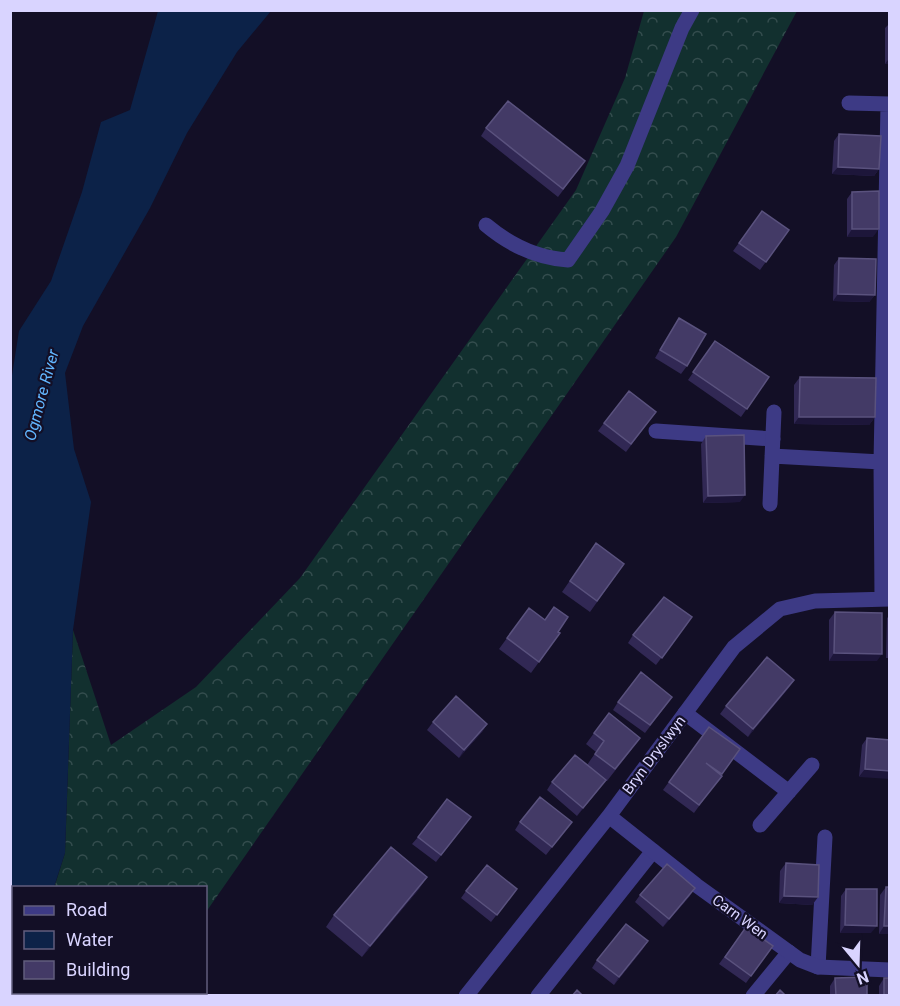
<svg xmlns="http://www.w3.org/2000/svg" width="900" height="1006" viewBox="0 0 900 1006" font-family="Roboto,sans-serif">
<defs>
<pattern id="forest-crowns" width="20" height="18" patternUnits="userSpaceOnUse" patternTransform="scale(1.5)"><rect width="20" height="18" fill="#12302f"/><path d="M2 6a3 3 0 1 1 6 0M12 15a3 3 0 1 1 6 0" fill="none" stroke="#344d4e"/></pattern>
</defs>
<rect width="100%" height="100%" fill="#130f26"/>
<path fill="url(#forest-crowns)" d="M644 11H797L676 237 206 912V888H54L65 853 73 630 111 745 196 687 300 578 576 190 625 78Z
M13 949 14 992 149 993 147 996 11 995 10 953Z"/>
<path fill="#0c2248" d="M158 11H271L237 52 187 133 150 208 83 326 65 373 74 449 91 502 73 630 65 853 54 887 14 888 13 949 11 953 10 388 19 331 51 281 82 192 101 122 130 110Z"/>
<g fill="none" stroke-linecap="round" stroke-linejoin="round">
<path stroke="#3d3a85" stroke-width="15" d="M486 225C510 245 536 258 568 260L602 211 627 166 682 28 692 10
M656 431 773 439
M685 713 789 792
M760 825 812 765
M818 967 825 837
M538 996 653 851
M753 996 789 952"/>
<path stroke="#3d3a85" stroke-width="15" d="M849 103 890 104
M772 456 881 462
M770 504 774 412
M882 598 881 462 888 104
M609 816 696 885 800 960 818 967 890 970
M466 996 609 816 734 647 780 609 815 601 890 599"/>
</g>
<path fill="#312854" d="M890 23V64H885V28Z
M486 128 585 161 558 197 481 136Z
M839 134 879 169 874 176 832 174 834 141Z
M852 192 873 237H847V199Z
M762 211 789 230 760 270 733 251Z
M839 258 875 295 869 302 833 301 834 265Z
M679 318 687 366 681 374 655 358Z
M715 341 769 377 741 417 688 380Z
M800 377 875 417 869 425 794 424V385Z
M656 412 626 452 598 431 604 423Z
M706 436 740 502 703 503 701 444Z
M596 543 624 564 590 612 562 592Z
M835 612 877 661H829V620Z
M890 615V658H886L887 618Z
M692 617 656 665 628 643 633 635Z
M558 632 560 633 531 673 499 649 507 638Z
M794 680 748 737 720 714 726 706Z
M618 702 667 704 645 733 613 710Z
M433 722 487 724 482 732 459 758 427 730Z
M709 727 740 749 716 783 694 813 663 790Z
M594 733 632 749 607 781 590 768 600 788 577 816 547 790 552 782 587 765 596 752 586 744Z
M867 738 890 740 859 777 862 745Z
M471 817 436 862 412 844 418 837Z
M520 822H572L546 855 515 830Z
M786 863 818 897 812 905 779 903 780 871Z
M886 887 890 934H879L880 895Z
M420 888 362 957 326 927 334 915Z
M517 889 491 922 461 898 466 891Z
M846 889 871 933H840L841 896Z
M640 895 690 896 663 927 635 902Z
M746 927 773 946 746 983 719 964Z
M643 949 614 985 592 968 597 960Z
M835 978 867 996H830V986Z
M884 978 890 996H879V986Z"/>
<path fill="#1d163a" d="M890 57V64H885Z
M838 167 879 169 874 176 832 174Z
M852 229H879L873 237H847Z
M838 294 875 295 869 302 833 301Z
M799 417H875L869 425 794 424Z
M745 495 740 502 703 503 708 496Z
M834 653 882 654 877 661H829Z
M794 680 789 688 748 737 753 729Z
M487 724 482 732 459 758 464 750Z
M865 769 890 771V779L859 777Z
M606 780 600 788 577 816 583 808Z
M427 877 420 888 362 957 370 946Z
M695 888 690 896 663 927 669 919Z
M784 896 818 897 812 905 779 903Z
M845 925 877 926 871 933H840Z
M884 926H890V934H879Z
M648 941 643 949 614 985 619 977Z"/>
<path fill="#433a66" stroke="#5a527e" stroke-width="1.5" d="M508 101 585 161 563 189 486 128Z
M839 134 881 136 879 169 838 167Z
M879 191V229H852V192Z
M762 211 789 230 766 262 739 243Z
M839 258 876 259 875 295 838 294Z
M679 318 706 334 687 366 660 350Z
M715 341 769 377 747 409 693 372Z
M800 377 876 378 875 417H799Z
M629 391 656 412 631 444 604 423Z
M744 435 745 495 708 496 706 436Z
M596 543 624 564 597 601 570 581Z
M664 597 692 617 662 658 633 635Z
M554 607 568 617 558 632 560 633 539 662 507 638 529 608 545 620Z
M835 612 882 613V654L834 653Z
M767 657 794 680 753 729 726 706Z
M641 672 672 697 650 725 618 702Z
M456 696 487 724 464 750 433 722Z
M609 713 640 738 615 769 595 754 604 741 594 733Z
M709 727 740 749 722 774 706 763 722 776 699 805 669 782Z
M867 738 890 740V771L865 769Z
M575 755 606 780 583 808 552 782Z
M540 797 572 822 552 847 520 822Z
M447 799 471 817 441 855 418 837Z
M391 847 427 877 370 946 334 915Z
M786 863 819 865 818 897 784 896Z
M667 864 695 888 669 919 640 895Z
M487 865 517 889 497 915 466 891Z
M886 887H890V926H884Z
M846 889H877V926L845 925Z
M626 924 648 941 619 977 597 960Z
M746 927 773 946 751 976 725 957Z
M867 977V996H836L835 978Z
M884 978H890V996H884Z
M577 990 583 996H572Z
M780 990 786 996H775Z"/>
<g text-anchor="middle" stroke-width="4.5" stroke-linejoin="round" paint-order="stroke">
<g font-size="15" fill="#d9d4ff" stroke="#130f26">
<text transform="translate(654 755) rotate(-53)" y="5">Bryn Dryslwyn</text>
<text transform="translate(740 917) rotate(36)" y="5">Carn Wen</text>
</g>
<g font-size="16" font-style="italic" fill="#62b6ff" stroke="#130f26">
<text transform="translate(41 395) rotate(-75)" y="6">Ogmore River</text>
</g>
</g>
<rect width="900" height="1006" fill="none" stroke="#d9d4ff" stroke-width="24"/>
<rect x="12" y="886" width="195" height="108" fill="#130f26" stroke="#625e7d" stroke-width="1.5"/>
<rect x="24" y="906" width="30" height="9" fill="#3d3a85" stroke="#625e7d" stroke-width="1.5"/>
<text x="66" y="916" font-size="18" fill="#d9d4ff">Road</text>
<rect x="24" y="931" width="30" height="18" fill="#0c2248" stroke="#625e7d" stroke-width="1.5"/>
<text x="66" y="946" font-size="18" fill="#d9d4ff">Water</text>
<rect x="24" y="961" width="30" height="18" fill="#433a66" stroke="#625e7d" stroke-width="1.5"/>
<text x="66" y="976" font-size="18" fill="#d9d4ff">Building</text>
<g transform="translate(858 964) rotate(161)" stroke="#130f26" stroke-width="4.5" paint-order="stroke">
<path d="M0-4.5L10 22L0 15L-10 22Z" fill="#d9d4ff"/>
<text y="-9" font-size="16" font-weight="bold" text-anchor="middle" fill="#d9d4ff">N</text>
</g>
</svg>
